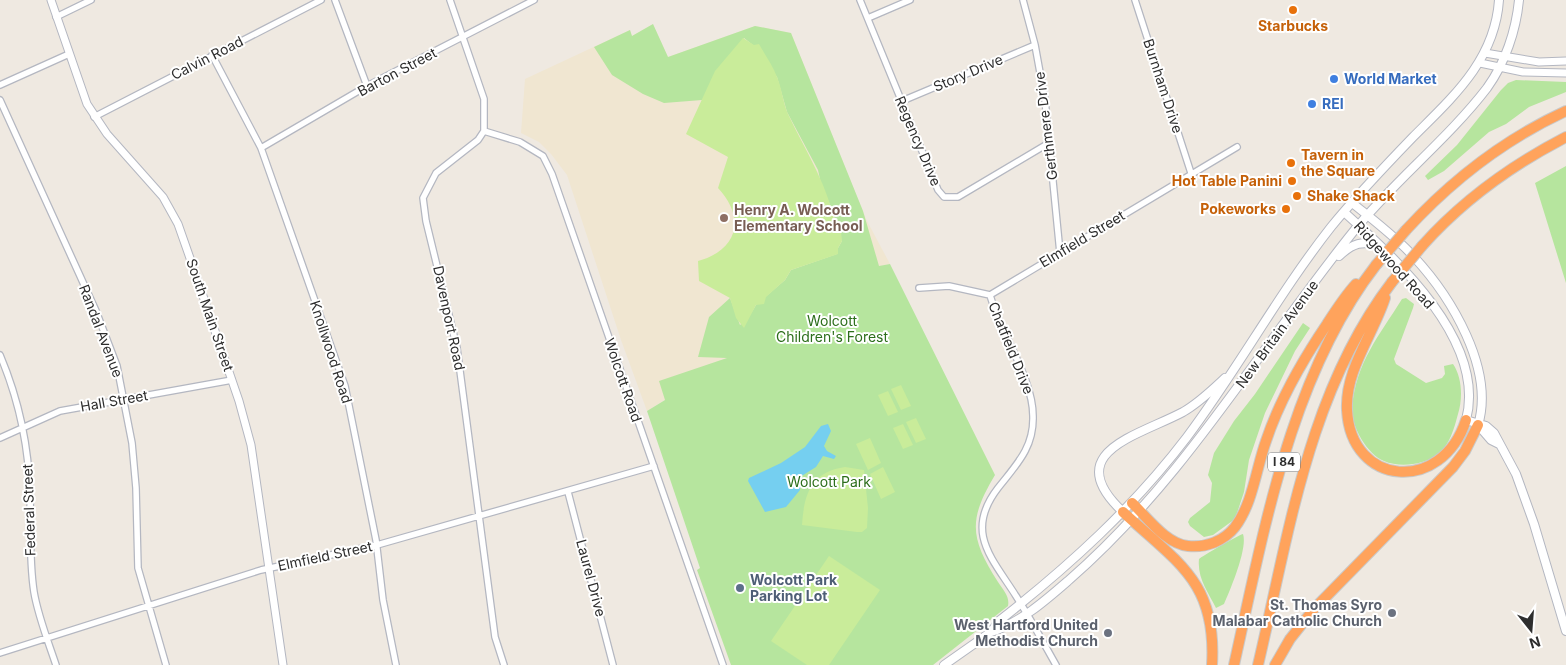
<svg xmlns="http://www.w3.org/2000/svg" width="1566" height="665" viewBox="0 0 1566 665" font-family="Inter,sans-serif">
<rect width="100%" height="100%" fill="#efe9e1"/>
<path fill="#f0e6d1" d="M653 24 668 57 755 26 791 33 866 219 890 264 813 280 752 345 647 411 621 340 567 175 551 154 539 142 521 133 525 79 630 30 632 36Z"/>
<path fill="#b6e59e" d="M653 24 668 57 755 26 791 33 863 211 879 266 890 264 995 475C968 520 970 538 998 582 1003 590 1010 596 1008 606L933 665H731L697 570 700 568 647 411 665 400 659 381 727 358 698 357 709 317 730 298 740 325 750 315 756 305 785 280 791 270 837 254 838 248 842 241 836 230 834 214 821 184 818 170 787 112 777 77 754 46 744 38 702 100 664 103 643 94 612 75 594 47 630 30 632 36Z
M1516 80 1566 82V92L1529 107 1506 124 1489 132 1444 171 1428 180 1425 176 1457 145 1501 90 1508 83Z
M1566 166V283L1535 183Z
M1406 298 1414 304 1413 308 1394 359 1396 364 1426 383 1442 378 1445 374 1444 366 1453 364C1462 377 1463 398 1458 414 1454 429 1450 444 1438 454 1424 465 1400 468 1384 461 1367 454 1351 426 1352 408 1356 362 1379 336 1402 299Z
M1303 323 1310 328 1295 351 1265 413 1249 460 1244 492 1235 519 1213 535 1204 537 1190 526 1188 522 1190 518 1210 502 1212 483 1208 475 1214 453 1234 421 1255 394Z
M1243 534C1248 548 1230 590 1224 604L1216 608C1208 592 1197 578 1199 559 1201 557 1240 534 1243 534Z"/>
<path fill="#c9ec9a" d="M743 38 754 45 759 44C765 55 773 66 777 77 782 89 783 103 788 114 806 152 830 188 836 230L841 232 842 241 838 248V254L791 270 785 280 766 297 764 304 756 305 744 328 736 318 730 298 699 281 698 261C738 250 746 218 718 188L728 157 686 134 715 71Z
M901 385 911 406 901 410 891 389Z
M888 391 898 412 888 416 878 395Z
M916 418 926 439 916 443 906 422Z
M903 424 913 445 903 449 893 428Z
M870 438 881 463 868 470 856 444Z
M845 467 864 470 868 508 867 528 862 532H857L802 525C804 494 811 472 845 467Z
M883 467 895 492 881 499 870 474Z
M829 556 880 590 829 665H807L771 641Z"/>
<path fill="#75cff0" d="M828 424 831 431 824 446 827 451 836 456 834 459 823 456 816 467 800 477V490L786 507 765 512 748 481 749 478 781 463 805 447 821 426Z"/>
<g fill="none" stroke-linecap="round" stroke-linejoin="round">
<defs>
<path id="minor" d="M335 0 367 86
M450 0 484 99V131L478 140 436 173 423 198 426 221 457 348 495 637 504 665
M860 0 938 190 944 197H958L1049 143
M1023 0 1035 45 1045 100 1060 253
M1135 0 1191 173
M56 17 91 0
M868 18 910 0
M212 55 261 148 345 386 376 540 383 600 396 665
M0 85 69 54
M0 100 96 311 117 366 132 443 136 488 138 568 166 665
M902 101 1035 45
M94 117 321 0
M484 131 520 142 543 156 552 174 723 665
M261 148 367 86 534 0
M919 288 949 286 990 295 1237 147
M990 295C1000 332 1033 378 1033 416 1034 448 1016 465 998 488 964 532 992 558 1016 596 1030 618 1043 642 1056 665
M0 355C19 400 29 447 30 496 31 528 29 560 34 592 38 616 48 641 56 665
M0 438 60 411 232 380
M568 492 613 665
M0 653 261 570 377 545 654 466"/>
<path id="tertiary" d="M51 0 87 104 107 134 163 197 178 224 191 261 239 401 251 445 283 665
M1485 53 1539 62 1566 61
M1480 63 1523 72 1566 73"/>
<path id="secondary" d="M1351 202C1373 220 1396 237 1414 257 1451 297 1495 369 1478 425L1491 440 1499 444
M1344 212C1396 259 1487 341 1466 420L1486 426 1494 433 1516 474 1534 524 1566 631
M1339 256C1352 244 1363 239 1380 247
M1123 512C1059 452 1138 436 1183 412 1199 403 1212 390 1225 378
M991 632C1020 623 1046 600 1069 580 1185 479 1258 350 1353 232 1394 181 1447 140 1487 88 1505 63 1516 31 1519 0
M944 665 991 632 999 621C1069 566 1133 508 1187 437 1238 369 1279 293 1331 227 1357 195 1385 166 1413 137 1453 97 1495 60 1499 0"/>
<path id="motorway" d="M1406 230C1451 181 1505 139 1566 111
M1422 246C1463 200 1512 165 1566 137
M1385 298C1373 335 1345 370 1347 410 1351 487 1442 494 1466 420
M1132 503C1147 517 1166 544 1188 546 1206 548 1224 541 1235 527 1253 503 1256 469 1266 441 1280 399 1302 361 1327 324 1336 310 1345 296 1356 284
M1123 512C1178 563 1217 582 1212 665
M1234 665C1264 531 1290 376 1376 265
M1258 665C1289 534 1308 392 1392 282
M1275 665 1290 639 1314 609 1453 467 1465 451 1478 425"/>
</defs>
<use href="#minor" stroke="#b4b7c1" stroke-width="8"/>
<use href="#tertiary" stroke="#b4b7c1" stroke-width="9"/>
<use href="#secondary" stroke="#b4b7c1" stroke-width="10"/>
<use href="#motorway" stroke="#c9c9c9" stroke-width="12"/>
<use href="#minor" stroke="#fff" stroke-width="5.5"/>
<use href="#tertiary" stroke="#fff" stroke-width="7"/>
<use href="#secondary" stroke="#fff" stroke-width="8"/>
<use href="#motorway" stroke="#ffa35c" stroke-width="10"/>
<defs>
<path id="motorway-bridge" d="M1376 265 1406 230
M1392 282 1422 246"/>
</defs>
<use href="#motorway-bridge" stroke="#c9c9c9" stroke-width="12" stroke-linecap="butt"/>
<use href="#motorway-bridge" stroke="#ffa35c" stroke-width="10"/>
</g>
<g fill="#e8710a" stroke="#fff" stroke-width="2">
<circle cx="1293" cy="10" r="5"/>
<circle cx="1291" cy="163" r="5"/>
<circle cx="1292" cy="181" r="5"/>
<circle cx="1297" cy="196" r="5"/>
<circle cx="1286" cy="209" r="5"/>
</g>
<g fill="#3f7fe0" stroke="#fff" stroke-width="2">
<circle cx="1334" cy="79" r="5"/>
<circle cx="1312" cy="104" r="5"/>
</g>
<circle fill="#8d6e63" stroke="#fff" stroke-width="2" cx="724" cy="218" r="5"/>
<circle fill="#5c6f8a" stroke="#fff" stroke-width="2" cx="740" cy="588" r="5"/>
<g fill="#6b7280" stroke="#fff" stroke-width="2">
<circle cx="1392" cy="613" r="5"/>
<circle cx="1108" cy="633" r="5"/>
</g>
<g text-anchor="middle" stroke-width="4" stroke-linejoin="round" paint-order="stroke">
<rect fill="#fff" stroke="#6d6d6d" stroke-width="1" x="1268" y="452.5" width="32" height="19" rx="4"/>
<g font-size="12" font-weight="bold" fill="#2e2e2e">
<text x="1284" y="466">I 84</text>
</g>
<g font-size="14" font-weight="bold" fill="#c56008" stroke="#fff" text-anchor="start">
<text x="1293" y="31" text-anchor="middle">Starbucks</text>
<text x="1301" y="160">Tavern in<tspan x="1301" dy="16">the Square</tspan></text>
<text x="1282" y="186" text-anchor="end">Hot Table Panini</text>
<text x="1307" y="201">Shake Shack</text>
<text x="1276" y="214" text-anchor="end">Pokeworks</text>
</g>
<g font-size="14" fill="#2e2e2e" stroke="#fff">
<text transform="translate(207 58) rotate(-27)" y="5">Calvin Road</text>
<text transform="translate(397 72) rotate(-28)" y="5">Barton Street</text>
<text transform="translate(968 73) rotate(-23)" y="5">Story Drive</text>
<text transform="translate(1163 86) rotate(72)" y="5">Burnham Drive</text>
<text transform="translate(1046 126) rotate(-97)" y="5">Gerthmere Drive</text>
<text transform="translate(918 141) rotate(67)" y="5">Regency Drive</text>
<text transform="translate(1082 239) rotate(-31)" y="5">Elmfield Street</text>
<text transform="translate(1394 265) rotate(48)" y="5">Ridgewood Road</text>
<text transform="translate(210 315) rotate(71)" y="5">South Main Street</text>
<text transform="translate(449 318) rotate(78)" y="5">Davenport Road</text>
<text transform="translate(101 331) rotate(69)" y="5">Randal Avenue</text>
<text transform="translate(1277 334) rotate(-54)" y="5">New Britain Avenue</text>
<text transform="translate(1011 348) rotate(68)" y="5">Chatfield Drive</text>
<text transform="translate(331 352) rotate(72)" y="5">Knollwood Road</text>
<text transform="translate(623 380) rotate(71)" y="5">Wolcott Road</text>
<text transform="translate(114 401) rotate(-10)" y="5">Hall Street</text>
<text transform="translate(29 510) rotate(-92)" y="5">Federal Street</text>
<text transform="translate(325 556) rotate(-12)" y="5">Elmfield Street</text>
<text transform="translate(591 578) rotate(75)" y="5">Laurel Drive</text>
</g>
<g font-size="14" font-weight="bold" fill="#366cbe" stroke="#fff" text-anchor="start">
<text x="1344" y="84">World Market</text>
<text x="1322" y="109">REI</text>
</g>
<g font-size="14" font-weight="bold" fill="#785e54" stroke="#fff" text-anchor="start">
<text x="734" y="215">Henry A. Wolcott<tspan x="734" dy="16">Elementary School</tspan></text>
</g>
<g font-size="14" fill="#2c6e1b" stroke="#fff">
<text x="832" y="326">Wolcott<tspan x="832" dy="16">Children's Forest</tspan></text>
<text x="829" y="487">Wolcott Park</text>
</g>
<g font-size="14" font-weight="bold" fill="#4e5e75" stroke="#fff" text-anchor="start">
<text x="750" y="585">Wolcott Park<tspan x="750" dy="16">Parking Lot</tspan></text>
</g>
<g font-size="14" font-weight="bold" fill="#5b616d" stroke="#fff" text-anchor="end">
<text x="1382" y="610">St. Thomas Syro<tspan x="1382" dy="16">Malabar Catholic Church</tspan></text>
<text x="1098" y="630">West Hartford United<tspan x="1098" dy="16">Methodist Church</tspan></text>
</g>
</g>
<g transform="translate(1531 630) rotate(163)" stroke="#ffffff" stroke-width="4" paint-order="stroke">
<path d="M0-4L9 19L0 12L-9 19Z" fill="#2e2e2e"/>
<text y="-8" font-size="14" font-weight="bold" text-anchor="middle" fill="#2e2e2e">N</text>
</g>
</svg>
